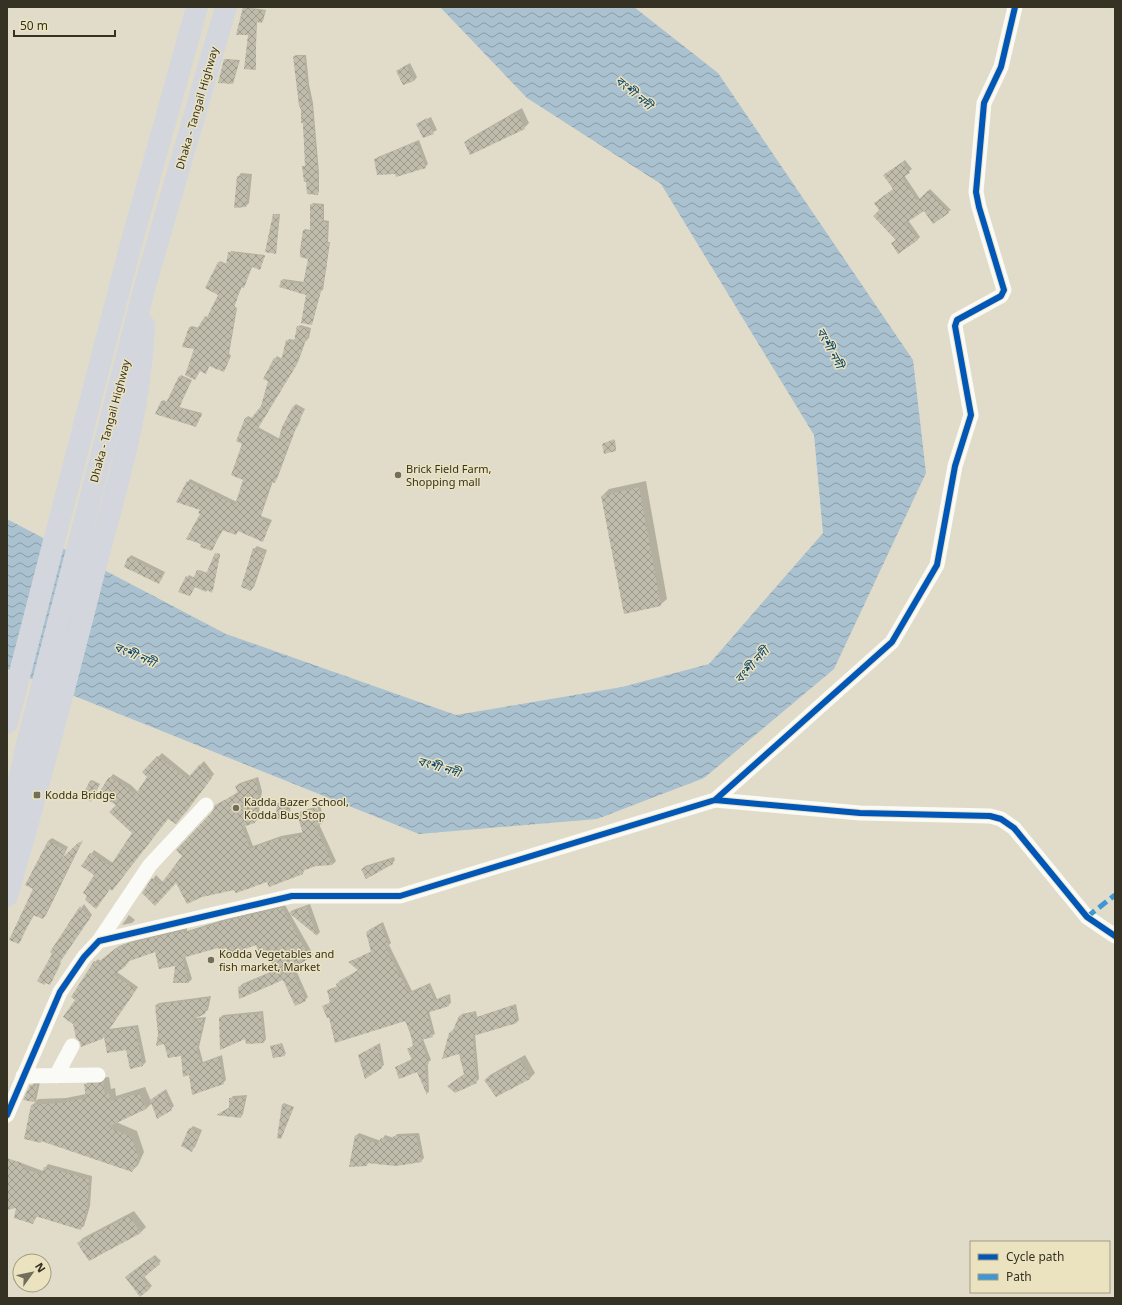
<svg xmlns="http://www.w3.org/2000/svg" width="1122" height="1305" viewBox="0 0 1122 1305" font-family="Georgia,'Noto Sans Bengali',serif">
<defs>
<pattern id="water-waves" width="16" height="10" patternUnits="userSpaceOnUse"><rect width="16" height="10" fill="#aac1cf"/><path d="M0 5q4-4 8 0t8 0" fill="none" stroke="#8b9da8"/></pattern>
<pattern id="building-cross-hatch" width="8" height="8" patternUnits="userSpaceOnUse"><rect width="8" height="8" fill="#c0bcac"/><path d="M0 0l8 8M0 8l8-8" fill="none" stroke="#9d998c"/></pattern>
</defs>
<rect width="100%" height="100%" fill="#e1dcc9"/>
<path fill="url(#water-waves)" d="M440 7H634L718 73 913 360 926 473 834 669 704 778 597 819 419 834 7 669V519L226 634 456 715 622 687 709 664 823 533 814 435 661 184 527 98Z"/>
<path fill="#0003" d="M244 7 266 10 263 21 257 22 255 69 249 34H238Z
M296 55H306L309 84 313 103 319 173V192L317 194 307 181 303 167 306 165 302 109 294 56Z
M226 59 240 60 233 83 225 60Z
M410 63 417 77 414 81 397 71Z
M522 108 529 123 524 128 465 143 470 138Z
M431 117 437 130 424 137 417 124Z
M419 140 428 164 425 167 395 173 375 160 378 157Z
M905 160 912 169 904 175 920 199 930 189 951 210 933 222 924 209 908 220 920 237 917 240 892 243 896 240 880 210 894 189 884 175Z
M241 173 252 174 249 203 246 206 238 177Z
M313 203 324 204V220L329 221 328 242H330L323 290 321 291 312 323 308 294 282 281 283 279 305 282 309 258 304 230 305 229 311 230V205Z
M275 214H280L276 253 274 215Z
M231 251 265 255 260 268 252 266 242 286 234 306 237 308 229 354 231 355 225 369 210 365 207 371 200 370 195 379V348L183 347 190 327 192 326 199 328 206 317 209 316 220 294 219 263 220 261 227 264Z
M300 325 311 328 309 338 306 340 298 362 258 427 280 439 294 406 296 404 305 409 300 419H301L296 428 277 479 273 481 261 516 272 520 263 540 239 530 236 534 223 530 211 550 201 509 188 482 190 479 237 502 244 480 243 443 237 441 246 418 248 416 252 418 262 406 275 359 277 356 282 359 287 341 289 339 296 340 298 327Z
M181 375 192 380 179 407 202 413 196 426 162 402 163 400 168 402Z
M615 440 616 450 603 444Z
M646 481 667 599 660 605 602 496 609 489Z
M257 546 267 550 254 587 251 590 254 549Z
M217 553 220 554 213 590 208 589 206 591 195 586 190 595 179 591 189 575 195 578 199 570 208 573Z
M131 555 165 572 161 580 158 583 129 558Z
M162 753 190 776 204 761 214 774 186 812 176 822 168 818 111 888 83 866 94 850 113 863 133 833 118 805 110 778 113 774 131 785 138 792 148 776 143 772Z
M258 777 262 791 258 819 255 822 245 825 253 846 281 836 304 832 298 815 301 811 315 807 320 823H322L319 824 336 861 333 864 315 865 305 869 303 873 235 889 177 882 143 893 156 875 163 882 183 856 216 806 238 792 236 786 240 783Z
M92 780 100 784 92 799 90 781Z
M278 803H291L290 814 289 815 277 804Z
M320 805 324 820 322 823 317 806Z
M52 838 68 847 61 861 83 840 46 915 43 918 34 915 18 943 48 841Z
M394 857 395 860 392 864 362 869 365 866Z
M84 904 92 915 60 962 61 963 50 984 54 954 51 952Z
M310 904 320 932 317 935 290 912 293 910Z
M285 905 313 954 294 966 308 997 305 1000 283 978 239 988 242 984 275 970 267 949 257 944 218 947 185 956 192 979 189 982H174L176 964 155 950 127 960 129 962 117 972 138 987 109 1029 138 1025 146 1062 143 1065 131 1067 127 1049 105 1035 76 1000 95 962 98 959 100 961 119 946 133 941 187 928V931L229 918Z
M129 915 135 920 132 923 122 925Z
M383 922 391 943 389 945 412 991 430 983 437 999 450 994 451 1003 448 1005 429 1011 435 1034 423 1039 431 1060 427 1063 428 1066 429 1092 427 1093 417 1071 396 1067 412 1059 408 1049 414 1045 405 1019 330 1016 323 1006 331 1002 328 990 338 986 339 981 359 970 350 962 372 951 369 930Z
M211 996 208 1010 195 1018 206 1017 199 1047 203 1062 222 1055 226 1080 223 1083 190 1073 182 1055 165 1043 159 1034 156 1005 159 1003Z
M516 1004 519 1020 517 1022 475 1034 479 1079 476 1082 465 1074 455 1029 460 1016 462 1014 476 1011 477 1017Z
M263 1011 266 1039 264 1042 246 1038 220 1018 223 1015Z
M282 1043 286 1054 274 1057 271 1046Z
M380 1043 384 1065 381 1067 359 1055Z
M525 1055 535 1073 530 1078 497 1096 485 1080 490 1075Z
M109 1077 111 1089 115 1088 116 1096 145 1087 151 1101 166 1089 174 1106 171 1109 152 1103 146 1109 116 1122 137 1131 144 1152 138 1165 132 1171 42 1140 41 1142 32 1105 36 1102 25 1099 34 1082H40L36 1101 38 1099 66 1098 86 1094 85 1085 91 1079Z
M247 1095 243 1114 241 1117 219 1114 230 1107V1099L233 1096Z
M284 1103 294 1107 282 1136 283 1104Z
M193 1126 202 1130 195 1147 192 1150 190 1129Z
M359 1133 381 1141 385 1135 394 1138 397 1134 419 1133 424 1158 421 1161 369 1162 367 1165 356 1136Z
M16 1161 43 1171 48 1164 92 1176 90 1206 84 1226 80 1229 37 1216 33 1223 17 1207 7 1209V1187L12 1164Z
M134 1211 146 1227 141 1232 89 1260 78 1243 83 1238Z
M155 1255 161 1261 144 1276 152 1286 140 1296 128 1275Z"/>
<path fill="url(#building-cross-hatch)" d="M243 7 265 11 262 23 256 22V70L244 69 248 35H236Z
M293 56H304L307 86 310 104H312L318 175V195L307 194 306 182H304L302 166H305L303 123H301V109L299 106Z
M224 59 239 61 233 84 218 83Z
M406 65 414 81 403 85 396 71Z
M517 112 525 129 470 155 464 142Z
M427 118 434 134 423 138 416 124Z
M416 142 426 168 396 177 395 174 377 175 374 159Z
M903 162 910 173 902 178 917 201 928 191 949 213 933 224 924 211 906 223 918 240 898 254 891 243 896 240 873 216 879 210 874 203 893 189 883 175Z
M237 176 249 177 246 207 234 208Z
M310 204 323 205V222H327V243H329L326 271 312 325 301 323 306 295 279 287 281 280 303 284 308 259 300 257V250L303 230 310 231Z
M273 214 279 215 276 254 265 252Z
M228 252 265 256 260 270 252 267 244 288 241 287 234 308 236 310 228 355 231 356 224 372 209 366 206 374 200 371 195 380 185 375 194 349 182 347 189 327 197 329 205 316 207 317 218 295 205 288 218 262 226 265Z
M297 326 309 330 307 341H305L296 366 257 430 278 441 282 427 293 406 304 411 298 421 300 422 294 432 275 483 271 482 260 518 270 523 263 542 238 531 236 535 222 530 212 551 200 547 201 544 186 539 200 514 198 513 200 510 176 502 187 481 235 505 243 480 231 475 242 444 236 441 245 418 250 420 261 406 268 381 263 379 274 358 281 361 286 340 294 342Z
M179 376 191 381 179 408 202 414 196 427 155 414 161 401 166 403Z
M614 439 616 451 604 454 602 444Z
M639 487 661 606 624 614 601 496Z
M253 548 265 554 251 591 241 587Z
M215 553 220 555 212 593 207 590 206 592 195 587 190 596 178 592 186 576 193 579 197 570 206 574Z
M128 557 163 575 159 584 124 567Z
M157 756 187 779 200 764 212 778 176 824 168 819 112 891 110 889 96 909 85 900 87 896 83 893 94 875 81 866 90 853 110 866 132 833 109 812 116 805 98 794 109 777 128 788 135 795 147 777 142 772Z
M255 779 259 795 255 823 242 827 250 849 277 839 293 838 303 834 297 814 317 808 321 824 315 826 333 865 316 866 302 871 303 874 269 887 267 882 236 893 234 890 202 897 187 904 176 883 155 906 142 893 152 878 160 885 182 856 176 850 213 811 215 805 238 793 235 786Z
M90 781 99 785 91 802 82 796Z
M276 804H290L289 816 277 820Z
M48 841 66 850 60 860 79 842 81 843 43 919 33 915 19 944 9 940 33 889 25 885Z
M390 859 393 864 366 879 361 869Z
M80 906 90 918 57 966 59 967 50 985 46 983 44 985 37 981 52 954 50 952Z
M307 907 317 936 289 913Z
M282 908 310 958 291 969 306 1001 295 1006 283 980 239 999 238 987 274 971 267 950 259 953 256 945 222 958 218 948 182 958 189 983H173L175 966 159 969 155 952 124 963 126 966 114 975 136 990 108 1031 135 1027 143 1066 130 1069 126 1050 107 1053 104 1037 102 1039 81 1047 80 1042 76 1038 73 1024 63 1017 75 1000 71 997 94 961 97 963 115 949 129 943 184 931V933L225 921Z
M380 924 389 946 386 948 409 993 427 985 435 1001 447 995 449 1006 427 1013 433 1037 421 1040 429 1064 424 1065 426 1069 427 1095 417 1072 399 1079 395 1067 412 1060 407 1049 413 1046 410 1030 405 1021 335 1043 329 1018H327L322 1006 330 1003 327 990 337 987 336 984 358 970 348 962 371 952 366 932Z
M209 998 205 1014 191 1020 204 1019 197 1050 201 1064 219 1057 224 1084 192 1095 189 1075 183 1077 181 1056 168 1058 164 1044 156 1046 158 1034 155 1005Z
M513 1005 517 1023 473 1036 477 1083 455 1093 447 1086 464 1074 459 1054 442 1059 449 1033 453 1030 459 1016 474 1012 475 1018Z
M261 1013 264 1043 246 1044 245 1039 220 1050 219 1017Z
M281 1044 285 1056 273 1058 270 1046Z
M377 1045 382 1068 365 1079 358 1055Z
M520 1060 530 1079 496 1097 484 1080Z
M103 1082 105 1094 109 1093 111 1101 139 1093 146 1109 108 1127 131 1137 139 1159 132 1172 41 1141V1143L24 1139 31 1105 59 1103 86 1098 84 1084Z
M30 1085H37L34 1102 23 1100Z
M163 1091 172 1110 157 1119 150 1100Z
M229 1098H245L241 1118 216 1115 229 1108Z
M282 1104 293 1108 281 1139 277 1138Z
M189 1128 199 1133 192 1152 181 1146Z
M355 1135 378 1144 381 1138 394 1142 393 1136H416L422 1162 396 1166 367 1163V1166L349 1167Z
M7 1158 22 1163 21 1167 41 1175 44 1167 89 1179 87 1210 81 1230 35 1216 33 1224 14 1218 16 1208 7 1210Z
M129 1216 141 1233 89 1261 77 1243Z
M152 1257 160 1264 142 1279 150 1289 140 1297 125 1277Z"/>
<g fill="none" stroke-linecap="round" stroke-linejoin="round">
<path stroke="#fafaf7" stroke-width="15" d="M715 800 892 642 937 565 955 466 971 415 955 326 957 320 1001 296 1004 290 979 207 976 192 984 103 1001 67 1015 7
M99 941 150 865 206 805
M23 1076 98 1075
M56 1076 72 1046
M7 1115 60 992 84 957 99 941 292 896H400L715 800 860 813 990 816 1001 819 1014 828 1087 917 1115 936"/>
<path stroke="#d3d7dd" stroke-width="22" d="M7 723 130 248 197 7
M7 838 26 748 146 282 226 7
M7 896C39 786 68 675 96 564 117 486 141 407 144 325"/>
<path stroke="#3e97d6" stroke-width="5" stroke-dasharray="10 5" stroke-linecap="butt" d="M1087 917 1115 895"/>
<defs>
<path id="cycleway" d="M715 800 892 642 937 565 955 466 971 415 955 326 957 320 1001 296 1004 290 979 207 976 192 984 103 1001 67 1015 7
M7 1115 60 992 84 957 99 941 292 896H400L715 800 860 813 990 816 1001 819 1014 828 1087 917 1115 936"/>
</defs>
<use href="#cycleway" stroke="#ebe2bf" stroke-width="8"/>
<use href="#cycleway" stroke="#0057b8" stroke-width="6"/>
</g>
<g fill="#716e5e" stroke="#ebe2bf" stroke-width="1.5">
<circle cx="398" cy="475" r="4"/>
<rect x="33" y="791" width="8" height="8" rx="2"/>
<circle cx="236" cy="808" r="4"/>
<circle cx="211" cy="960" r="4"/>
</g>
<g text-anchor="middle" stroke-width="3" stroke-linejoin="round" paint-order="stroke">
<g font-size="11" fill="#353224" stroke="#ebe2bf">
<text transform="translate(197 108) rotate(-74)" y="4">Dhaka - Tangail Highway</text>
<text transform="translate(110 421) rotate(-75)" y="4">Dhaka - Tangail Highway</text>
</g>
<g font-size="11" fill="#353224" stroke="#ebe2bf" text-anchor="start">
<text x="406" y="473">Brick Field Farm,<tspan x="406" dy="13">Shopping mall</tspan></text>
<text x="45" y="799">Kodda Bridge</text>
<text x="244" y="806">Kadda Bazer School,<tspan x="244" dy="13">Kodda Bus Stop</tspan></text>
<text x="219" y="958">Kodda Vegetables and<tspan x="219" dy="13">fish market, Market</tspan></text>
</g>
<g font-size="12" font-style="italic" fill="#084369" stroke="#ebe2bf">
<text transform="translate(634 93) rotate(40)" y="4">বংশী নদী</text>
<text transform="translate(830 348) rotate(62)" y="4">বংশী নদী</text>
<text transform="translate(135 655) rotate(23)" y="4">বংশী নদী</text>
<text transform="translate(752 665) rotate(-48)" y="4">বংশী নদী</text>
<text transform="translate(439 767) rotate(17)" y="4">বংশী নদী</text>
</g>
</g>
<rect width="1122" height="1305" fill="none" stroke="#353224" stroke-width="16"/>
<rect x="970" y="1241" width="140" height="52" fill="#ebe2bf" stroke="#a29c81"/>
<rect x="978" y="1254" width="20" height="6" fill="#0057b8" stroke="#a29c81"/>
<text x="1006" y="1261" font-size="12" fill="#353224">Cycle path</text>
<rect x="978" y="1274" width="20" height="6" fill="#3e97d6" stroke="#a29c81"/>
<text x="1006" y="1281" font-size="12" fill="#353224">Path</text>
<g transform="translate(32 1273) rotate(57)"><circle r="19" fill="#ebe2bf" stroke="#a29c81"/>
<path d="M0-3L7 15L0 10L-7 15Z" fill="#716e5e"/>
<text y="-6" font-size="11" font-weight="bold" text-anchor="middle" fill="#353224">N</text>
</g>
<path d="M14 30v6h101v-6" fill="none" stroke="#353224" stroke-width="2"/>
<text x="20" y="30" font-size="12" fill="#353224" stroke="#ebe2bf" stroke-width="3" paint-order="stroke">50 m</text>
</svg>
